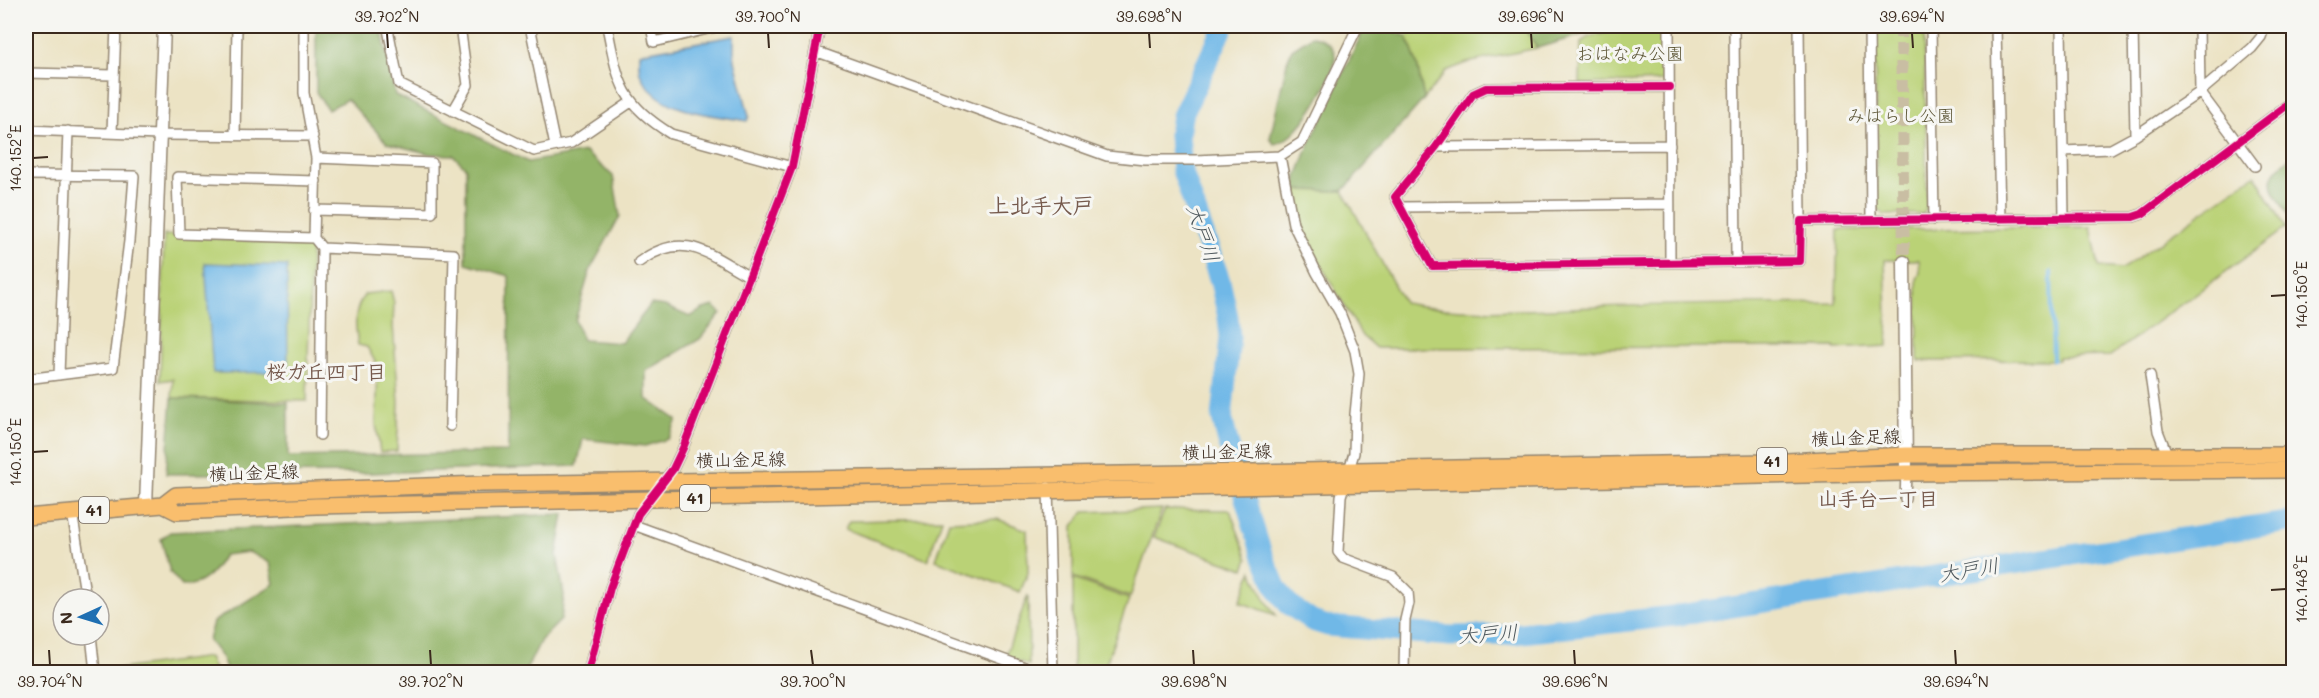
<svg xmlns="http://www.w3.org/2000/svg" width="2319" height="698" viewBox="0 0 2319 698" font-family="Mali,'Klee One',sans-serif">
<rect width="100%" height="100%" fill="#f6f6f2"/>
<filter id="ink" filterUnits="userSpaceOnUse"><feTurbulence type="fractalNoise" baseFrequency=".0167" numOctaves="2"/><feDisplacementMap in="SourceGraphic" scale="12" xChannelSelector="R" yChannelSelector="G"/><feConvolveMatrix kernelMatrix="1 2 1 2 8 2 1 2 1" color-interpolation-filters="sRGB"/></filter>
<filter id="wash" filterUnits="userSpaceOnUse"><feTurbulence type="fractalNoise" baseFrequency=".008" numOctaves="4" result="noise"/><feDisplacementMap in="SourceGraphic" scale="24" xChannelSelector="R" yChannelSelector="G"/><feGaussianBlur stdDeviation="1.35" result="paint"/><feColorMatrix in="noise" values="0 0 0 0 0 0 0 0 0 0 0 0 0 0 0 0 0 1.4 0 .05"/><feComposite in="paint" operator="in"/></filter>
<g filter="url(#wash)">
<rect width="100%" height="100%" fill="#ece3c4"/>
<path fill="#bad276" stroke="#7a7e4a" stroke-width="1.5" d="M1419 26H1524L1537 48 1467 63 1446 71 1424 99 1417 64 1407 36Z
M1618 26H1663L1664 81 1580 84 1581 43C1591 31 1609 37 1618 26Z
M1875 26H1924L1927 207 1923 214 1884 215 1876 207Z
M2255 175 2286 228 2110 356 2058 357V360L1918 361 1917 279 1920 273 1919 260H1885L1888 346 1835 349V347L1376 348 1362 336 1302 232 1295 190 1343 191 1404 303C1467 316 1535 309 1599 307 1678 304 1757 304 1836 303L1838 230 2091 227 2099 267 2122 269Z
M164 235 311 244 307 401 172 398 173 379 160 381Z
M391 291 394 303 393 326 399 402 397 451 380 452 376 424 378 367 367 347 358 345C355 325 353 311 365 294Z
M1162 509 1130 597 1073 577V526L1084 512Z
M1165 509 1230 510 1248 559 1244 569 1154 537Z
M942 519 928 560 845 529 849 521Z
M997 519 1027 530 1028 573 1020 592 936 560 949 521Z
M1252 571 1265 599 1276 615 1240 602Z
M1073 579 1129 599 1103 672H1073Z
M1028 595 1029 665 1005 657Z
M209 657 215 672H114V670Z"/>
<path fill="#93b467" stroke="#676f42" stroke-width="1.5" d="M316 26H389L382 31 395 95 528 162 585 152 613 176 620 216 590 270 575 321 583 340 621 343 651 304 665 306 690 317 703 309 714 306 721 313 700 339 646 371V398L677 420 668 439 645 446 583 439 577 466 369 473 166 474 172 398 288 403V457L508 452 509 276 466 263V168L453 155 430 154 387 143 347 99 328 110 316 92Z
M1377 26 1407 36 1417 64 1424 99 1343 191 1295 190 1297 177 1309 145 1365 27Z
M1524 26H1612L1537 48Z
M1312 36C1323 37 1334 45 1335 56 1336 77 1297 143 1274 144L1270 138 1287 62 1292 49Z
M2293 155V218C2287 215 2284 209 2281 203 2264 179 2273 171 2293 155Z
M564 514 557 555 564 595 561 620 541 640 525 672H227L222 658 208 640 213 622 274 584 270 563 249 552 224 555C214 572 203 586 182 586L170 572 161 539 170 532Z"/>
<path fill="#6fb8e7" stroke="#557182" stroke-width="1.5" d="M734 36V57L749 116 747 121C710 114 660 114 641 76 638 70 639 60 639 53Z
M205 263 287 266 288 372 213 373Z"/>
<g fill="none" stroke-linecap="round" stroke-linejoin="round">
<path stroke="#6fb8e7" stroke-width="4" d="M2051 272 2053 360"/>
<path stroke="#6fb8e7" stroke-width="21" d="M1224 26 1182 116 1179 135 1182 170 1220 281 1228 317 1230 337 1222 418 1229 446 1261 551 1276 587 1288 604 1312 621 1328 626 1450 636 1504 635 1673 616 2294 521"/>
</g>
</g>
<g filter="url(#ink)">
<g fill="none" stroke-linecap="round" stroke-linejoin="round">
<path stroke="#c9bea3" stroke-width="12" stroke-dasharray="12 6" stroke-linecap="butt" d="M1901 26 1904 262"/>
<defs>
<path id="minor" d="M304 26V93L316 158 314 238 322 248 454 254 450 426
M392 26 388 29 399 84 534 151 571 143 631 102
M530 26 555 146
M607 26C618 81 620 103 671 134L792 167
M651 26 654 42 720 26
M1669 26 1670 262
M1734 26 1736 261
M1799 26 1801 221
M1869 26 1871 219
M1931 26 1934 220
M1996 26 2000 219
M2061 26 2064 217
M2133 26 2135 136
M2199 26 2200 92 2255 166
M815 51 1107 156 1145 160H1196L1280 156 1302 142 1358 26
M26 73 114 75
M1670 87 1486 88 1473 94 1436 147 1395 197 1432 266 1800 261 1801 221 2133 217 2142 214 2294 100
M453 111 468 85 460 26
M26 130 159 135 313 136
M112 132 116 26
M235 136 237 26
M1436 147 1670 145
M2063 151 2111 149 2135 136 2200 92 2252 48 2261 37 2265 26
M1280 156 1293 224 1317 273 1340 313 1355 351 1359 374 1355 414 1354 453 1341 496 1338 552 1343 558 1393 577 1408 592 1409 603 1405 620 1404 672
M26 175 134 176 129 241 113 368 26 379
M1402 207 1669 204
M314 210 432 213V163L316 158
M314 238 179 234 177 177 316 181
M639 262C684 229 708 254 750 277
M59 375 68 131
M2150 375 2158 431 2167 454
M320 435 322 248
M1048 487 1053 672
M1905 499 1906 473
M72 512 86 599
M634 525 1038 672
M91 635 95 672
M588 672 610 588 638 514 673 469 683 448 792 167 820 26"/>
<path id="tertiary" d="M1904 262 1906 473
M146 506 164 26"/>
<path id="primary" d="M163 505 176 495 482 484 1251 472 1766 462 1906 455H2294
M26 517 163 505 177 512 316 506 1906 473 2294 470"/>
</defs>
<use href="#minor" stroke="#948671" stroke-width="12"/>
<use href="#tertiary" stroke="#948671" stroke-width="15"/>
<use href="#primary" stroke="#948671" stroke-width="18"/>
<use href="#minor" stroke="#fff" stroke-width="9"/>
<use href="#tertiary" stroke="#fff" stroke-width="12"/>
<use href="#primary" stroke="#f9be6d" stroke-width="15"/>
<defs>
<path id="cycleway" d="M1670 87 1486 88 1473 94 1436 147 1395 197 1432 266 1800 261 1801 221 2133 217 2142 214 2294 100
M588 672 610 588 638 514 673 469 683 448 792 167 820 26"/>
</defs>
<use href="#cycleway" stroke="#f6f6f2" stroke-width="11"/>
<use href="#cycleway" stroke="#d6006c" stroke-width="8"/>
</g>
</g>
<path fill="none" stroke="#3b2a1e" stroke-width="2" d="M387 33 388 48M768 33 769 48M1149 33 1150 48M1531 33 1532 48M1912 33 1913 48M33 158 48 157M2271 296 2286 295M33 452 48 451M2271 590 2286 589M49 650 50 665M430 650 431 665M811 650 813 665M1193 650 1194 665M1574 650 1575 665M1955 650 1956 665"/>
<g text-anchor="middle" stroke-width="6" stroke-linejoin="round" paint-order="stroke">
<g fill="#f6f6f2" stroke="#73675e" stroke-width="1.5">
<rect x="1757" y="448" width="30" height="26" rx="4.5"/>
<rect x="680" y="485" width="30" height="26" rx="4.5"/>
<rect x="79" y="497" width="30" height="26" rx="4.5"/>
</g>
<g font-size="16" font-weight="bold" fill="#3b2a1e">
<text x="1772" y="467">41</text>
<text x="695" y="504">41</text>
<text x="94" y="516">41</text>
</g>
<g font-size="18" fill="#5b5434" stroke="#f6f6f2">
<text x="1630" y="60">おはなみ公園</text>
<text x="1901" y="122">みはらし公園</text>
</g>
<g font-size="18" fill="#3b2a1e" stroke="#f6f6f2">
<text transform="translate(1856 438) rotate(-2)" y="6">横山金足線</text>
<text transform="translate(1227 452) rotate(-1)" y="6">横山金足線</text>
<text transform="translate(741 460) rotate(-1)" y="6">横山金足線</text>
<text transform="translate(254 473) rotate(-2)" y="6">横山金足線</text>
</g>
<g font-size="20" font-style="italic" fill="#4b555a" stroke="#f6f6f2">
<text transform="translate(1203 233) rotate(71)" y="7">大戸川</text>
<text transform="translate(1969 570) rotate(-9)" y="7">大戸川</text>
<text transform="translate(1488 634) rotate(-4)" y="7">大戸川</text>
</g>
<g font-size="20" font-weight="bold" fill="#765a4d" stroke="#f6f6f2">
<text x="326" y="379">桜ガ丘四丁目</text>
<text x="1878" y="506">山手台一丁目</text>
</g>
<g font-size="21" font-weight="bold" fill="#765a4d" stroke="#f6f6f2">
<text x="1041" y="213">上北手大戸</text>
</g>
</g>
<rect width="2319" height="698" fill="none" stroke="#f6f6f2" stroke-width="66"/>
<g transform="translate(81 617) rotate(266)"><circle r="28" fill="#f6f6f2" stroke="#aba49d" stroke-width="1.5"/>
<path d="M0-4.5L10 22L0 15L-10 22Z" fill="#1f6fb2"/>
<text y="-9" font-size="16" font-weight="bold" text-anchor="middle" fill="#3b2a1e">N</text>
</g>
<rect x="33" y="33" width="2253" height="632" fill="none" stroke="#3b2a1e" stroke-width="2"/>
<g font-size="15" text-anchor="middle" fill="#3b2a1e">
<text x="387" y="22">39.702°N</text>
<text x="768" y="22">39.700°N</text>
<text x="1149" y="22">39.698°N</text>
<text x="1531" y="22">39.696°N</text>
<text x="1912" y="22">39.694°N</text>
<text transform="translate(16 158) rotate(-90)" y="5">140.152°E</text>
<text transform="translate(2302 295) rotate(-90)" y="5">140.150°E</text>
<text transform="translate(16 452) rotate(-90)" y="5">140.150°E</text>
<text transform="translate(2302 589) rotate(-90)" y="5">140.148°E</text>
<text x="50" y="687">39.704°N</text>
<text x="431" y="687">39.702°N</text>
<text x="813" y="687">39.700°N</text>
<text x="1194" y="687">39.698°N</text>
<text x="1575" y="687">39.696°N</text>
<text x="1956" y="687">39.694°N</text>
</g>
</svg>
